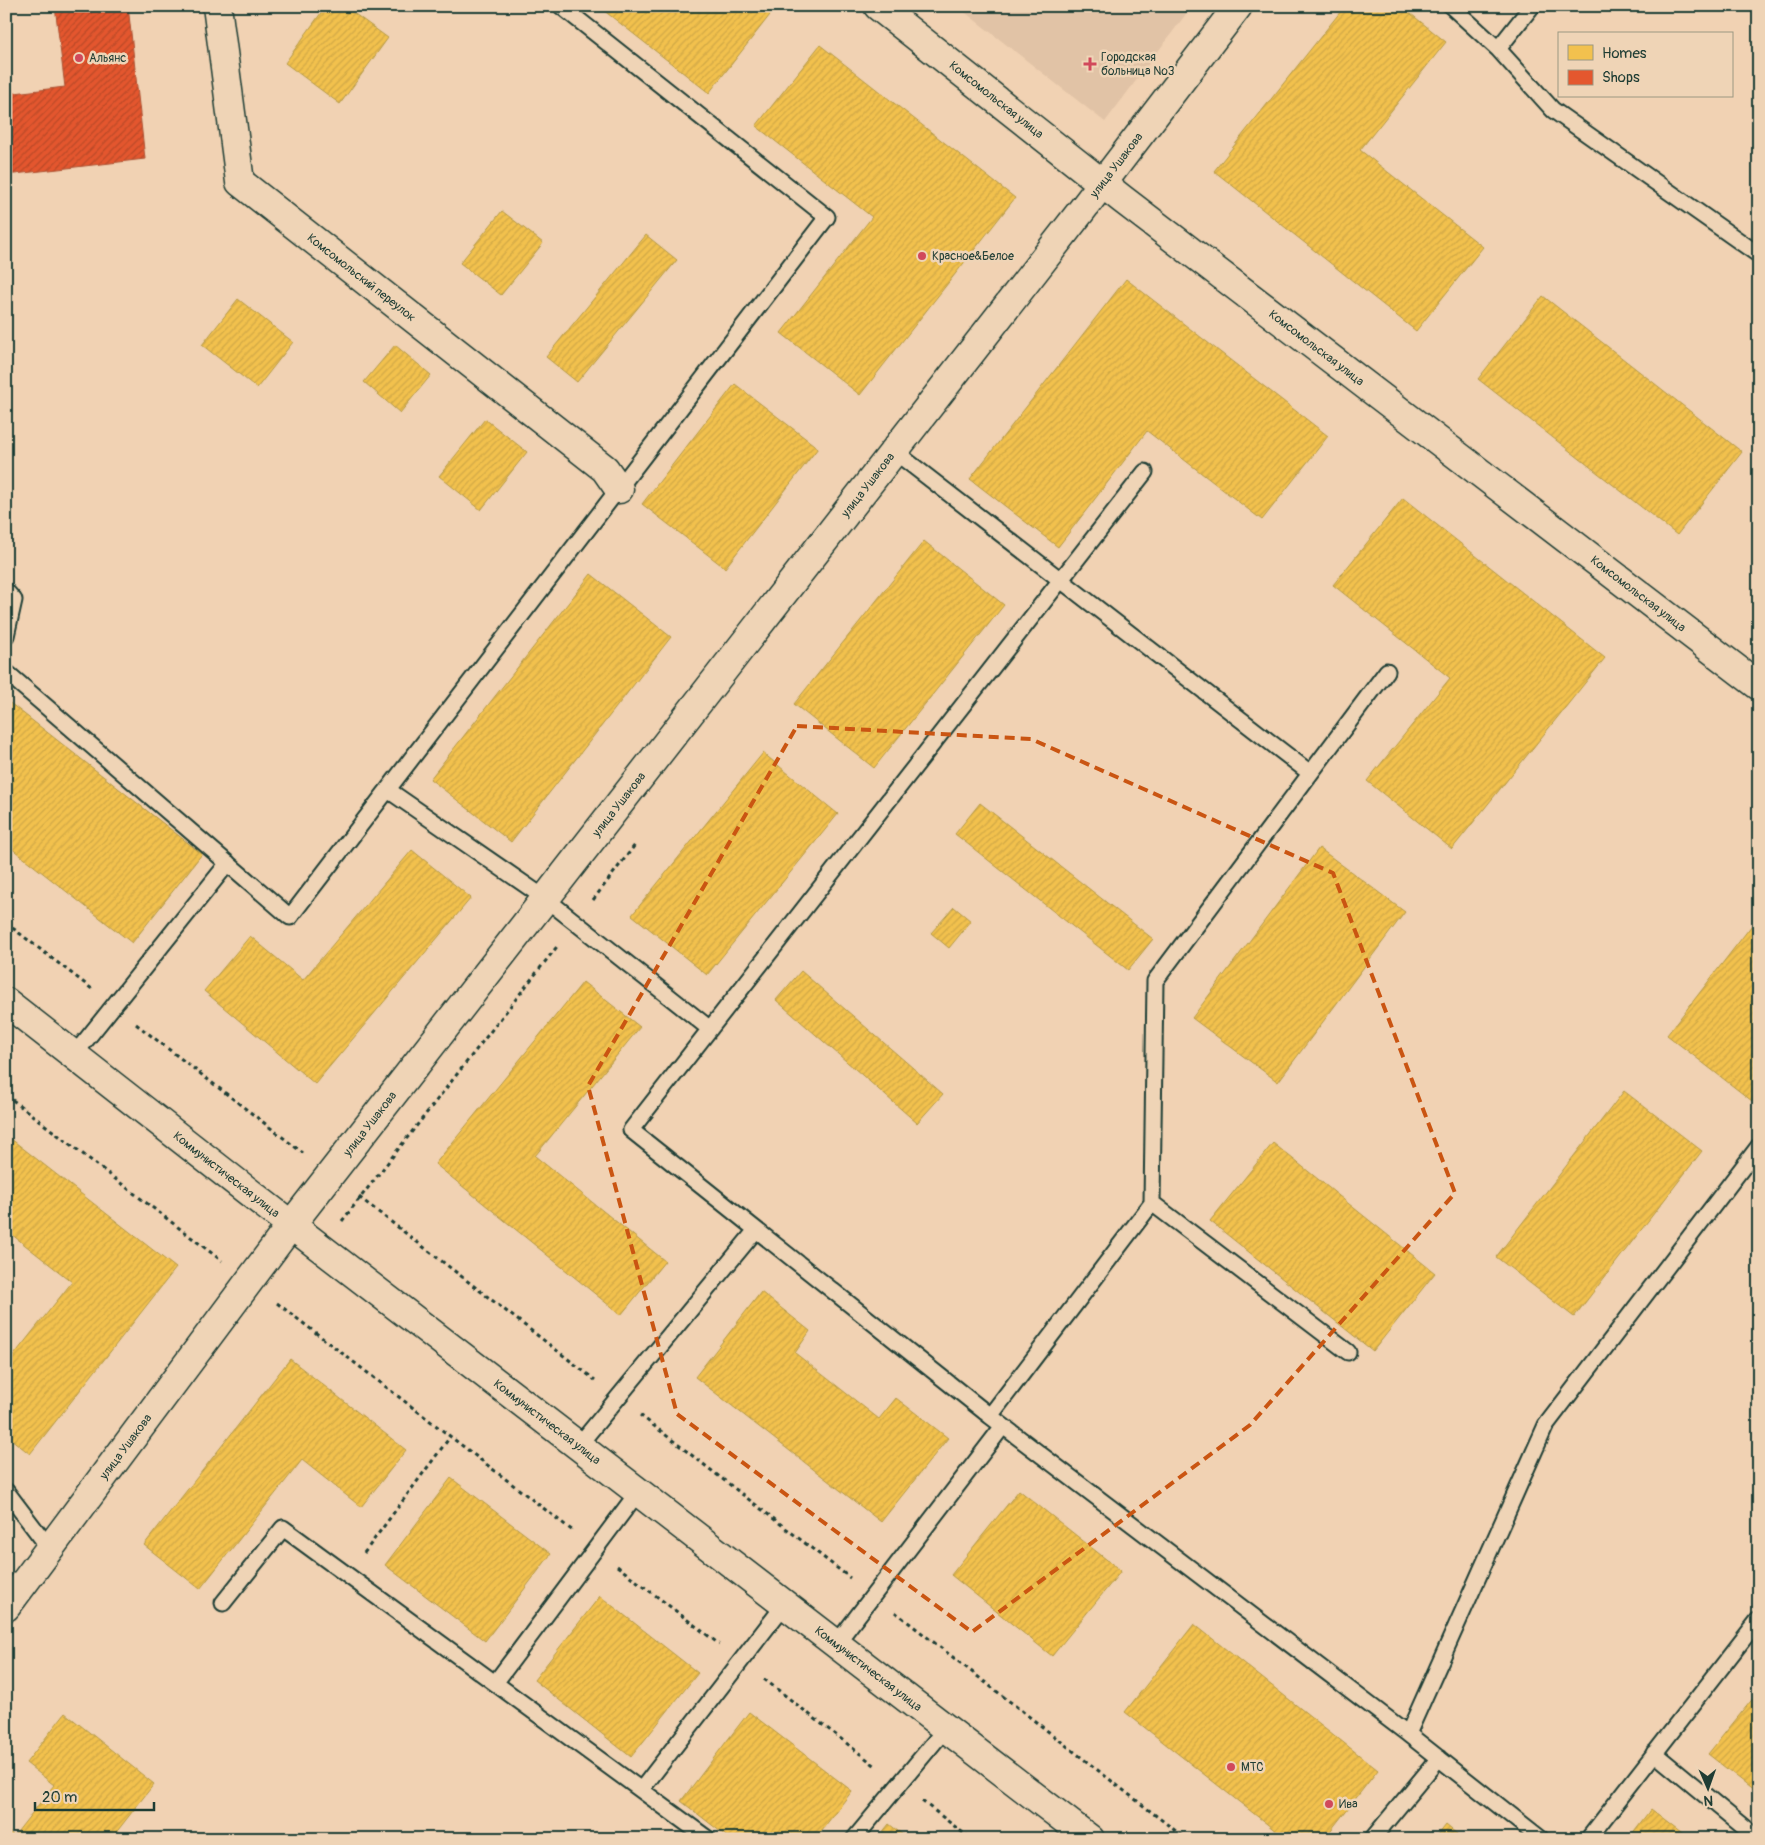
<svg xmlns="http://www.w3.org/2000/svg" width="1765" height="1845" viewBox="0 0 1765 1845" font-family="Pangolin,sans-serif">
<defs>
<pattern id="homes-hatch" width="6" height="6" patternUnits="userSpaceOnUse" patternTransform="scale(1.25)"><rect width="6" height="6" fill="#f2c14e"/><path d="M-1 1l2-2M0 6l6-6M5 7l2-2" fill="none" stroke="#cfa745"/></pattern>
<pattern id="shops-hatch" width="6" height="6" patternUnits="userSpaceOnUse" patternTransform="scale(1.25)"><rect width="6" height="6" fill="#e4572e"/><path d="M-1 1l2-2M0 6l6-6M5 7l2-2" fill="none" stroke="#b84928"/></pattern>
</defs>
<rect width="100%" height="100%" fill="#f1d2b3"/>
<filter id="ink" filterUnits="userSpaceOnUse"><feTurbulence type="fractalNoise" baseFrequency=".02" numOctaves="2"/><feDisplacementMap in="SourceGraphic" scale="10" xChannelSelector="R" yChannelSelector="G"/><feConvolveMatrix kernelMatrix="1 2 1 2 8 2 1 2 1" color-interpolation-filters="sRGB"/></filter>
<g filter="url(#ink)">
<path fill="#e1c3a6" d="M957 6H1192L1105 122Z"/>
<path fill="url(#homes-hatch)" stroke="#b39946" d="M326 6H344L388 38 340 104 285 63Z
M598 6H777L709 93Z
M1345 6H1401L1446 42 1360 150 1483 247 1416 331 1214 171Z
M820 45 1015 198 860 395 781 333 872 217 756 126Z
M502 211 543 243 501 295 460 263Z
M646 235 677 260 577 382 546 357Z
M1126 279 1328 436 1262 520 1147 431 1058 547 970 479Z
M1543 296 1742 452 1677 535 1478 379Z
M238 299 293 342 257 388 202 345Z
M395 345 431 375 400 413 364 382Z
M735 384 818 448 725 568 642 504Z
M1759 395V405L1754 402Z
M485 419 527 452 481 510 439 476Z
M1403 498 1605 658 1452 849 1367 781 1450 678 1333 585Z
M924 541 1004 605 874 768 794 704Z
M591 574 671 637 511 842 430 779Z
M10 703 202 854 132 943 6 844V708Z
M763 753 838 814 707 975 632 915Z
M980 803 1153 939 1128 970 955 834Z
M1319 848 1405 912 1278 1082 1192 1018Z
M412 850 471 898 315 1084 204 991 250 936 303 980Z
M954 907 971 921 949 948 931 933Z
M1759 916V1092L1752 1101 1667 1035Z
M801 971 943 1094 917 1123 776 1000Z
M583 982 640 1027 535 1156 665 1261 621 1315 435 1164Z
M1624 1091 1702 1151 1574 1317 1496 1257Z
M6 1135 176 1268 30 1454 6 1435V1365L72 1282 6 1230Z
M1273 1143 1435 1273 1373 1351 1210 1221Z
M761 1292 810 1331 795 1353 879 1419 896 1398 948 1438 881 1522 695 1377Z
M290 1359 406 1450 361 1507 302 1460 200 1589 144 1545Z
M451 1478 551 1554 485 1641 385 1565Z
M1019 1490 1121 1571 1052 1656 951 1575Z
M600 1596 698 1673 631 1757 534 1680Z
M1194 1624 1378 1770 1324 1839H1286L1125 1712Z
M1759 1691V1794L1708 1754Z
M749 1712 852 1791 815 1839H730L681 1801Z
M65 1713 154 1784 111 1839H6V1829L14 1836 54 1785 26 1763Z
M1651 1809 1690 1839H1628Z
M889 1824 908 1839H877Z
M1446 1825 1463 1839H1435Z"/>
<path fill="url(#shops-hatch)" stroke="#a94f30" d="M55 6H128L145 159 6 175V94L65 87Z"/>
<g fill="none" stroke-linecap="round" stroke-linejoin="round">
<defs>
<path id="service" d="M1451 6 1498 49 1553 110 1759 255
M1498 49 1532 6
M894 451 1310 773
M6 591 14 600 6 636
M1387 671 1155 981 1152 1203 990 1416 1408 1734
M6 672 290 917 827 217 561 6
M388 790 546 899 710 1029
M74 1055 228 863
M1152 1203 1348 1352
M990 1416 631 1130 1145 472
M578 1446 756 1230
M6 1491 50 1549
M223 1603 283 1528 708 1839
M836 1644 1003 1426
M495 1683 638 1492
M1654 1753 1758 1839
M641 1790 785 1604
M854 1839 946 1728
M1372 1839 1439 1758
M1541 1839 1408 1734 1546 1425 1759 1146
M1588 1839 1759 1619"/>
<g id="minor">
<path id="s1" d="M217 6 240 182 605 469 619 489"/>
<path id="s2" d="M878 6 1122 199 1759 686"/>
<path id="s3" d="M6 1607 291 1225 1082 210 1238 6"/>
</g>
<g id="secondary">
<path id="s4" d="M6 1002 291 1225 1090 1839"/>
</g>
</defs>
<use href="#service" stroke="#1f3d34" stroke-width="19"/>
<use href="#minor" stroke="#1f3d34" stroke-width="31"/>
<use href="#secondary" stroke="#1f3d34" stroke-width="31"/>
<path stroke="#1f3d34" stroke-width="3" stroke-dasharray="4 4" stroke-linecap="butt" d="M593 900 635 845
M6 923 92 989
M136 1024 303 1153
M6 1095 222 1261
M359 1197 595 1380
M342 1221 559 944
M277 1303 573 1531
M640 1415 850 1578
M364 1553 450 1437
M617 1566 719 1644
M895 1612 1186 1839
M764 1679 877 1767
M922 1801 971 1839"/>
<use href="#service" stroke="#efd4b6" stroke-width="15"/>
<use href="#minor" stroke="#efd4b6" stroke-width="28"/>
<use href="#secondary" stroke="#efd4b6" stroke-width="28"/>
</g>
</g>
<path fill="none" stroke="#ca5512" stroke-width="4" stroke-dasharray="10 6" stroke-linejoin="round" d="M797 726 1031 739 1333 873 1455 1193 1250 1425 972 1632 677 1414 588 1086Z"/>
<g fill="#d1495b" stroke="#efd4b6" stroke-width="2">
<circle cx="79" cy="58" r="5"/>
<path d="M1087.5 56.5h5v5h5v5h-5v5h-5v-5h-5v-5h5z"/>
<circle cx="922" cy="256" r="5"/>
<circle cx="1231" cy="1767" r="5"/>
<circle cx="1329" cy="1804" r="5"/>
</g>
<g text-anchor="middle" stroke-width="5" stroke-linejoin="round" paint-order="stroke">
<g font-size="12" fill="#1f3d34" stroke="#efd4b6" text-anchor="start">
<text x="1101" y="61">Городская<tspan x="1101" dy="14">больница №3</tspan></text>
<text x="89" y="62">Альянс</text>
<text x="932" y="260">Красное&amp;Белое</text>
<text x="1241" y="1771">МТС</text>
<text x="1339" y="1808">Ива</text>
</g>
<g font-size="12" fill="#1f3d34" stroke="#efd4b6">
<text dy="4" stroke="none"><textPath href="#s2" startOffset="151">Комсомольская улица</textPath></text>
<text dy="4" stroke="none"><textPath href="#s3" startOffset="1820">улица Ушакова</textPath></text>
<text dy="4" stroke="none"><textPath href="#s1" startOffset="332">Комсомольский переулок</textPath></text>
<text dy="4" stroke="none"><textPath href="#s2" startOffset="556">Комсомольская улица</textPath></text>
<text dy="4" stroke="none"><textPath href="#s3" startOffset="1415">улица Ушакова</textPath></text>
<text dy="4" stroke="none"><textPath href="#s2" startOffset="961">Комсомольская улица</textPath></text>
<text dy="4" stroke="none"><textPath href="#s3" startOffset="1010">улица Ушакова</textPath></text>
<text dy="4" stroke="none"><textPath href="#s3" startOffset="605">улица Ушакова</textPath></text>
<text dy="4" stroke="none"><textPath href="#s4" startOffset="280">Коммунистическая улица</textPath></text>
<text dy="4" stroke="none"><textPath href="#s4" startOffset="685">Коммунистическая улица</textPath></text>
<text dy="4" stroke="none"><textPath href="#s3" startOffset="200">улица Ушакова</textPath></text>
<text dy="4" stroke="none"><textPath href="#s4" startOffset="1090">Коммунистическая улица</textPath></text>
</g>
</g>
<rect width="1765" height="1845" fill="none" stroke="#efd4b6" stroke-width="25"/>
<rect x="12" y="12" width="1740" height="1820" fill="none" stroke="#1f3d34" stroke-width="2" filter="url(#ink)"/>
<rect x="1558" y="32" width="175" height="65" fill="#efd4b6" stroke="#9c9882"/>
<rect x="1568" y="45" width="25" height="15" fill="#f2c14e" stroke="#9c9882"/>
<text x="1602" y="58" font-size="15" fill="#1f3d34">Homes</text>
<rect x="1568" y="70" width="25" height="15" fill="#e4572e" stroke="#9c9882"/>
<text x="1602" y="82" font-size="15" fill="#1f3d34">Shops</text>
<g transform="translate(1708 1788) rotate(178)" stroke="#efd4b6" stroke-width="4" paint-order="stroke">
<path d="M0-4L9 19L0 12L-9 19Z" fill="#1f3d34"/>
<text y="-8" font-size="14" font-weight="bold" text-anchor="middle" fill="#1f3d34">N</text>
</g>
<path d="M35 1802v8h119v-8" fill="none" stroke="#1f3d34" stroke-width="2.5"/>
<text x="42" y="1802" font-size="15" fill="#1f3d34" stroke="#efd4b6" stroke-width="4" paint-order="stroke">20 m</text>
</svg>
